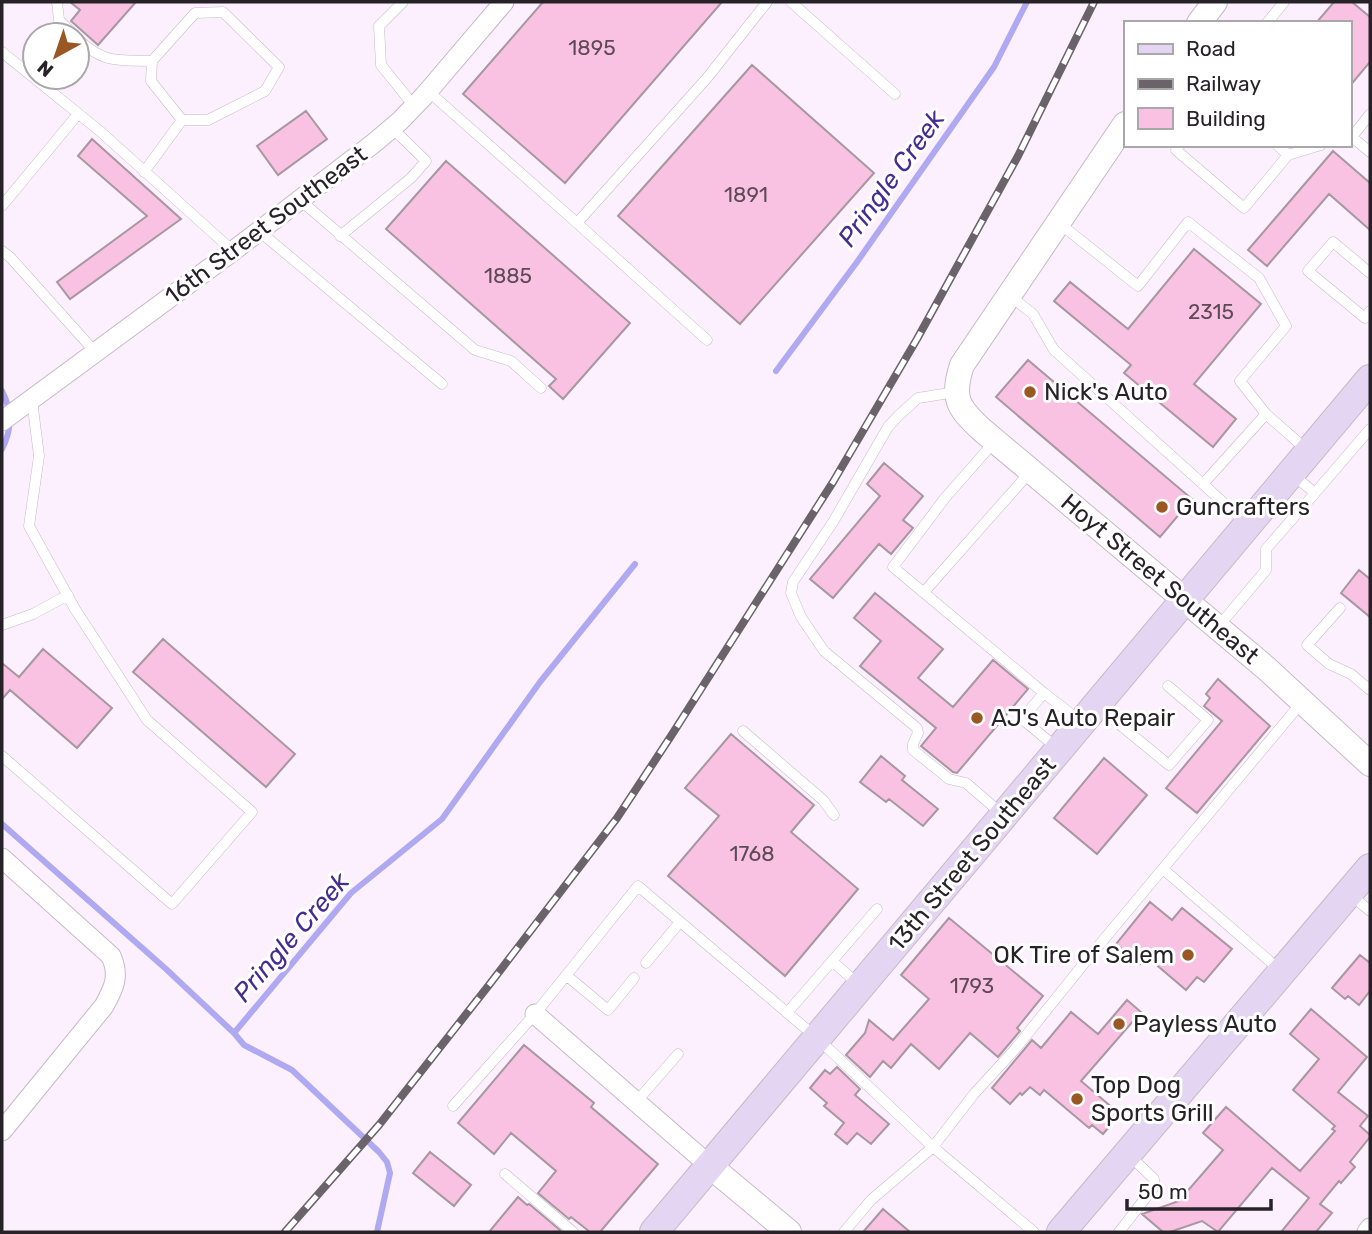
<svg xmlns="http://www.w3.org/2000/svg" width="1372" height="1234" viewBox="0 0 1372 1234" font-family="Rubik,sans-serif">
<rect width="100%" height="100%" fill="#fdf0fe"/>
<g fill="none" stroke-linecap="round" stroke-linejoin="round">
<path stroke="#afa9f1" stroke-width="6" d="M776 371 857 262 994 67 1027 2
M2 391C12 410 12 430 2 449
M2 824 166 969 234 1033
M377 1232 390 1173 387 1162 379 1152 292 1070 244 1045 234 1033 351 893 442 819 540 682 635 564"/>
</g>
<path fill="#f9c1e2" stroke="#a797a0" stroke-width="2" d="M70 2H136L98 45 71 21 80 10Z
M543 2H722L565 183 463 94Z
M1334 2H1352L1370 17V62L1349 87V23H1316Z
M752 65 874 173 740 324 618 216Z
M306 111 327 139 278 175 257 146Z
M92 139 181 219 70 299 57 282 147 216 78 156Z
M1333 151 1370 183V230L1329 194 1267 266 1248 250Z
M446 161 630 323 563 399 549 386 556 379 386 229Z
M1194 249 1261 304 1194 384 1236 419 1213 447 1124 373 1131 365 1054 301 1070 282 1128 329Z
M1028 360 1192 499 1160 537 996 397Z
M884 463 923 496 903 520 913 528 891 554 879 544 833 598 810 579 880 496 867 484Z
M1359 570 1370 579V617L1341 593Z
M875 593 943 649 918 678 953 707 993 660 1028 689 957 773 953 772 921 746 936 728 860 666 881 641 854 618Z
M163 639 295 754 266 787 133 672Z
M43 649 112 708 77 748 10 690 2 699V663L19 677Z
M1218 679 1270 726 1197 813 1166 788 1222 721 1204 706 1210 698 1206 694Z
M731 734 814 805 791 832 858 889 785 976 668 876 719 816 685 788Z
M881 756 905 776 902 780 938 809 923 826 889 799 886 802 860 782Z
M1104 758 1147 795 1097 854 1054 818Z
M1150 902 1172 920 1182 908 1232 949 1204 982 1197 977 1186 990 1146 956 1140 964 1116 944Z
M949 918 1043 996 1017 1028 1020 1031 998 1057 970 1033 939 1069 911 1044 891 1068 883 1061 870 1077 846 1055 865 1033 869 1020 893 1040 929 999 901 975Z
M1360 955 1370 963V991L1359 1005 1348 996 1345 999 1332 988Z
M1127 1000 1141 1012 1081 1081 1120 1114 1103 1134 1092 1125 1089 1128 1044 1090 1040 1095 1030 1087 1022 1095 1020 1093 1010 1104 992 1088 1032 1040 1041 1048 1071 1012 1098 1034Z
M1311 1009 1367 1057 1338 1092 1368 1116 1360 1126 1370 1135V1137L1350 1162 1355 1167 1341 1183 1339 1181 1320 1204 1332 1213 1316 1232H1281L1309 1198 1272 1168 1218 1232 1202 1221 1170 1232H1163L1142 1214 1179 1201 1223 1150 1203 1133 1226 1107 1300 1171 1335 1131 1332 1129 1335 1126 1293 1090 1319 1059 1290 1034Z
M524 1045 594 1103 591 1107 658 1164 600 1232H590L571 1217 569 1219 538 1193 556 1171 511 1133 494 1154 458 1123Z
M837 1067 860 1089 855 1095 889 1124 871 1144 857 1133 847 1144 835 1134 844 1123 824 1106 827 1103 810 1088 825 1070 830 1074Z
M430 1152 471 1185 454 1206 413 1173Z
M518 1197 527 1205 529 1204 560 1230 558 1232H489Z
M883 1209 910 1232H863Z"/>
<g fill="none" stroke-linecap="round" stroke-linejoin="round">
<defs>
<path id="service" d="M57 2 59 20 74 35
M403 2 379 26 381 65 414 106
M791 2 895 94
M1267 23 1284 2
M77 38C103 64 118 60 152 61
M2 52 101 132 233 251
M428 91 577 223 707 78 767 2
M1370 114 1352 137 1370 152
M1180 145 1176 150 1244 208 1288 155 1321 145
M1277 145 1288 155
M144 172 182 120H208L265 91 279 67 223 12 195 13 152 61 151 81 182 120
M300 200 475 350 511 361 541 388
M2 206 78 114
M577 223 707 340
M1059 223 1138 286 1188 222 1259 278 1286 326 1240 381 1266 414
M259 231 442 384
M340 236 411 178 426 161 392 128
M2 251 10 257 96 353
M1370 273 1333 242 1308 271 1365 318 1370 311
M1010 296 1033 314 1054 350 1245 522
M956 392 918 398 899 415 888 427 833 522 793 582 791 593 801 617 824 651 917 728 918 733 913 744V750L949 779 966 783 1002 814
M994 442 945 498 893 567 1044 693
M1203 484 1266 414 1308 451
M1315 493 1370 429
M924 592 1030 472
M1340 608 1307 645 1329 664 1351 674 1370 690
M2 625 33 614 68 595
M1218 627 1266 570V549L1315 493 1293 475
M1097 706 1169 765 1208 720 1168 686
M743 731 823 800 834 815
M1056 747 1022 719 1044 693 1080 721
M2 756 172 904 252 812 147 720 75 609 29 526 39 456 32 400
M1163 869 1281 971
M1352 896 1370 911
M832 961 858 984
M646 963 680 922
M566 975 608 1010 634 978
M787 1013 877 909
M637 1101 678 1054
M453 1106 535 1014 638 886 817 1038 933 1147 1034 1232
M505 1174 573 1232
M844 1232 871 1200 933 1147 974 1094 1016 1048 1090 956 1302 702
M1119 1232 1154 1187V1179L1128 1154"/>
<path id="minor" d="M2 421 233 251 374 143 400 121 424 96 504 2
M2 858 111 956C120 976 114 988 104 1006L2 1131
M535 1014 710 1166
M1367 1232 1370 1228"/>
<path id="tertiary" d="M1199 23 1215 2
M1125 124 962 365C951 398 958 408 982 430L1266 668 1370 764
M710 1166 789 1232"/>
<path id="secondary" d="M654 1232 1370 379
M1061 1232 1370 868"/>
</defs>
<use href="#service" stroke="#c6b9c7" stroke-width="11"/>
<use href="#minor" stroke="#c6b9c7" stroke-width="21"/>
<use href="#tertiary" stroke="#c6b9c7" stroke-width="26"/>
<use href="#secondary" stroke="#c6b9c7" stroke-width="30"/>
<use href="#service" stroke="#fff" stroke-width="10"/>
<use href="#minor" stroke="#fff" stroke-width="19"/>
<use href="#tertiary" stroke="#fff" stroke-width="24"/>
<use href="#secondary" stroke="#e4d5f2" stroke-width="28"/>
<defs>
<path id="rail" d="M285 1232 379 1125 489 985 617 818 671 736 833 482 917 339 1018 156 1094 2"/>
</defs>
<use href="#rail" stroke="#6a636a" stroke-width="8"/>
<use href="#rail" stroke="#fff" stroke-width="5" stroke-dasharray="16" stroke-linecap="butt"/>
</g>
<g fill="#995823" stroke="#fff" stroke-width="2.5">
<circle cx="1030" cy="392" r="7"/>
<circle cx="1162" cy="507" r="7"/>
<circle cx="977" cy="718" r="7"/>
<circle cx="1188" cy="955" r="7"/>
<circle cx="1119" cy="1024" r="7"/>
<circle cx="1077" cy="1099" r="7"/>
</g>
<g text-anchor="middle" stroke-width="6" stroke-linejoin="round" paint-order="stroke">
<g font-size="21" fill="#5c4a56">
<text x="592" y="55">1895</text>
<text x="746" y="202">1891</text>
<text x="508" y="283">1885</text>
<text x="1211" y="319">2315</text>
<text x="752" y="861">1768</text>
<text x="972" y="993">1793</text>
</g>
<g font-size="24" fill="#272227" stroke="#fff">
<text transform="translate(266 225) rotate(-37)" y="8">16th Street Southeast</text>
<text transform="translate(1160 579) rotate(40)" y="8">Hoyt Street Southeast</text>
<text transform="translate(972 854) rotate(-50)" y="8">13th Street Southeast</text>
</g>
<g font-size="24" fill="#272227" stroke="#fff" text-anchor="start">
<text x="1044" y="400">Nick's Auto</text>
<text x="1176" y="515">Guncrafters</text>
<text x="991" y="726">AJ's Auto Repair</text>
<text x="1174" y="963" text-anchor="end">OK Tire of Salem</text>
<text x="1133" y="1032">Payless Auto</text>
<text x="1091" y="1093">Top Dog<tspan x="1091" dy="28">Sports Grill</tspan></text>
</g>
<g font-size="26" font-style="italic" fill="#452c92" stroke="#fff">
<text transform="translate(891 178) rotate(-54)" y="9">Pringle Creek</text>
<text transform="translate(291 937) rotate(-49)" y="9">Pringle Creek</text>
</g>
</g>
<rect width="1372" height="1234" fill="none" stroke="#272227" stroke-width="7"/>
<rect x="1124" y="21" width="228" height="126" fill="#ffffff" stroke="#a9a7a9" stroke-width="2"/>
<rect x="1138" y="44" width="35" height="10" fill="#e4d5f2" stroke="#a9a7a9" stroke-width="2"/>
<text x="1186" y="56" font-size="21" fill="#272227">Road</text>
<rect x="1138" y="79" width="35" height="10" fill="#6a636a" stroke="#a9a7a9" stroke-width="2"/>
<text x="1186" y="91" font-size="21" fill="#272227">Railway</text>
<rect x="1138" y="108" width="35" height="21" fill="#f9c1e2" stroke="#a9a7a9" stroke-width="2"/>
<text x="1186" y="126" font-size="21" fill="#272227">Building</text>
<g transform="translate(56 56) rotate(220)"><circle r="33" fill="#ffffff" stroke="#a9a7a9" stroke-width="2"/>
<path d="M0-5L12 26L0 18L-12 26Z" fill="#995823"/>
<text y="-10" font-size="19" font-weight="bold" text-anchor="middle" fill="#272227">N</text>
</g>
<path d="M1127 1199v10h144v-10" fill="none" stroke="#272227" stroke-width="3.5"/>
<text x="1138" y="1199" font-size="21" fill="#272227" stroke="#ffffff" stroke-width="5" paint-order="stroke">50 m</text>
</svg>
